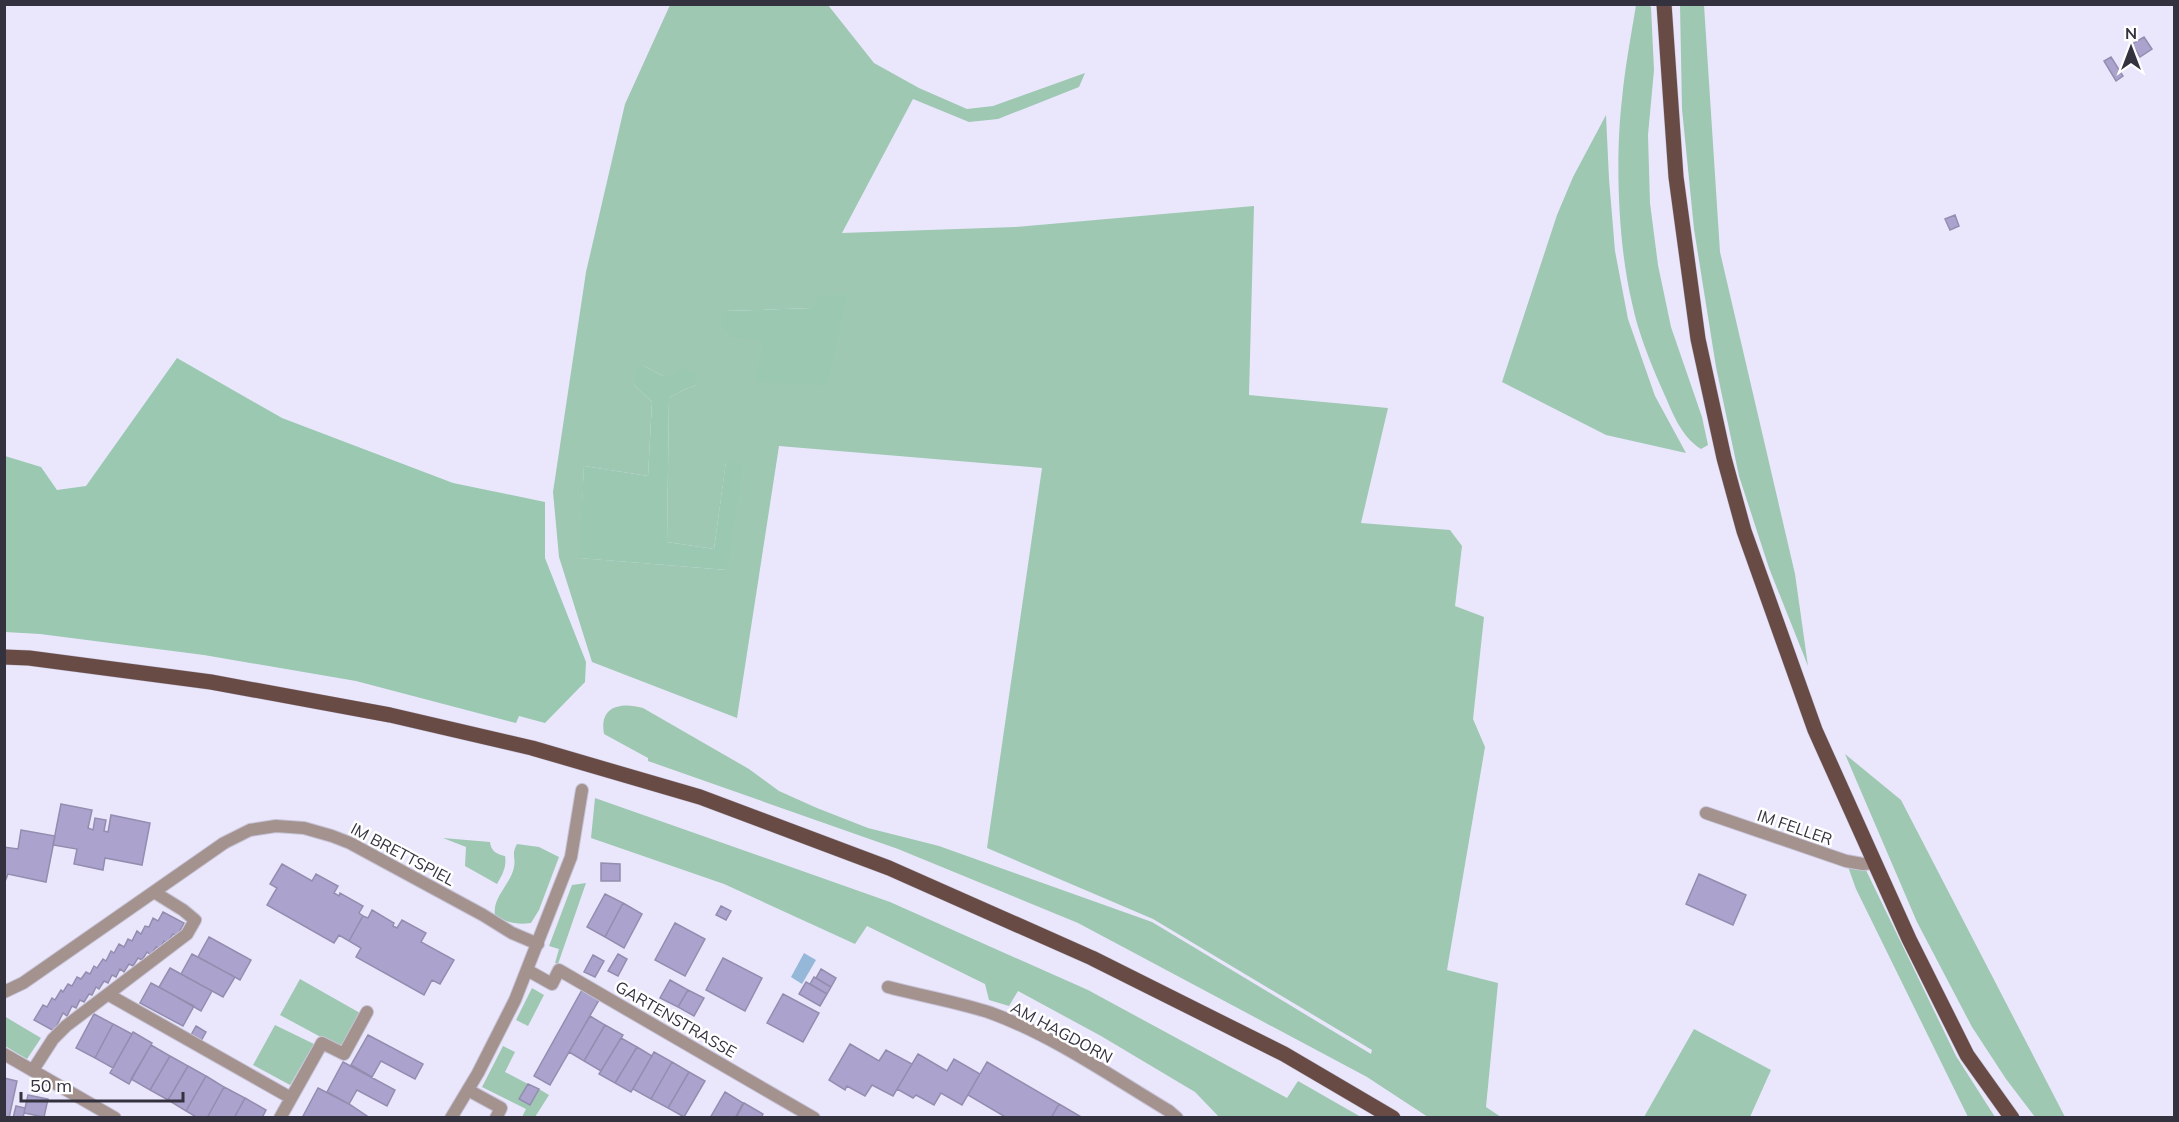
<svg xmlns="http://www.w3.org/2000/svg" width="2179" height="1122" viewBox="0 0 2179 1122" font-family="Mulish,sans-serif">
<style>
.green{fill:#9ec8b2;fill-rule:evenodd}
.forest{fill:#9ac8b0}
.water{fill:#95b7d8}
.building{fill:#aba3cd;stroke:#938daf;stroke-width:1.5}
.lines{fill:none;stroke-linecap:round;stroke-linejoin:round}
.service-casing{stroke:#c6c3d7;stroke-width:14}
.minor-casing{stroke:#c6c3d7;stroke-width:14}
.primary-casing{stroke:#c6c3d7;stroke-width:16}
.service{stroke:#a4928f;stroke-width:12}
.minor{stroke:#a4928f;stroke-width:12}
.primary{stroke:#694b46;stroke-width:15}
.labels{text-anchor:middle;stroke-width:5;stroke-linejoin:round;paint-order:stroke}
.street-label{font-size:16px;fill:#353240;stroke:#fff}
</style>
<rect width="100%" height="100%" fill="#eae7fd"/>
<path class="green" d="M670,5h158l46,58 45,25 48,21 26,-3 92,-33 -6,14 -81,32 -29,3 -56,-23 -71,134 173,-6 239,-21 -5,189 139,13 -27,115 89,7 12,16 -7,60 29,11 -11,102 12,28 -38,223 51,13 -12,124 15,10h-73l-61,-40 -289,-154 -180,-74 -250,-88v-3l-44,-24c-5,-28 17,-32 39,-26l106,61 30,22 38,17 51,20 71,18 213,76 219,132 1,-4 -219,-131 -166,-71 55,-380 -263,-22 -42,272 -145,-56 -33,-105 -6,-65 33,-220 39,-168zM812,308l-49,32 -39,-29zM644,366l19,10h10l24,9 -14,5 -14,8 -2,144 47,7 12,-87 1,108 -147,-12 4,-92 64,10 4,-74 -18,-17z
M1636,5h13l2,2 3,63 -6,65 2,68 8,62 13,62 31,90 6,28 -7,4c-21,-13 -29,-38 -39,-60 -12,-27 -24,-57 -30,-86 -14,-59 -17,-144 -10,-204 3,-32 9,-63 14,-94z
M1680,5h24l16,247 75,322 13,92 -39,-98 -30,-92 -23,-109 -22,-138 -12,-120z
M1606,115l3,64 6,72 13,68 27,77 31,57 -80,-18 -104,-53 55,-167 16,-38z
M1845,754l56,46 164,317h-30l-29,-38 -34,-52 -55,-105z
M595,798l295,104 198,88 199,108 11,-17 63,36h-142l-24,-25 -94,-56 -83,-45 -9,15 -20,-6 -4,-16 -118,-58 -12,18 -131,-60 -133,-46z
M443,838l47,4c1,9 6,12 15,14 2,11 -3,19 -8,28l-32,-18 1,-19z
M517,844l22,3 20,10 -20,53 -8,13c-14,2 -24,0 -36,-8 -3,-18 16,-31 19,-48 2,-10 -3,-12 3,-23z
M1846,861l17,3 93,192 39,61h-27l-112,-228z
M586,883l-28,81 -3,-1 4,-14 -10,-3 23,-61z
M300,979l60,34 -19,35 -61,-33z
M532,988l12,7 -16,31 -12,-6z
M4,1016l37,22 -14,21 -22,-13z
M275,1025l39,19 -24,41 -37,-20z
M1694,1029l77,41 -21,47h-106z
M503,1046l12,6 -10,20 23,12 -8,15 10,6 9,-16 10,6 -14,22h-13l4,-8 -44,-22z"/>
<path class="forest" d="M818,295h29l-20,90 -71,-3 7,-42 -32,-3 -11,-15 4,-11 88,-3z
M177,358l105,60 171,65 92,19v56l41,104 -1,20 -40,41 -26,-7 -3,7 -160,-42 -152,-26 -164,-21 -35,-2v-176l36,11 16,23 29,-4z
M644,366l19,10h10l8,-8 15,5 1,12 -14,5 -14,8 -2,144 47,7 12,-88 17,3 -16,106 -148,-12 5,-92 64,10 4,-74 -18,-17 2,-14z"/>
<path class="water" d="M804,953l12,7 -14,24 -11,-7z"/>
<path class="building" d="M2144,37l8,12 -12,8 -8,-13z
M2111,57l12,19 -7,5 -12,-20z
M1955,215l4,11 -9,4 -5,-11z
M61,804l31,6 -4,18 5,2 2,-12 11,2 -2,11 4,1 3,-17 39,8 -8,42 -37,-7 -2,12 -29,-6 3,-15 -24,-4z
M21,830l34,6 -9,46 -38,-8 -4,10v-37l14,2z
M601,863l19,1v17h-19z
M282,864l30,17 4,-7 22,12 -4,7 5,3 1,-3 23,13 -4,7 4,3 -14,25 -10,-6 -5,8 -67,-38 10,-17 -7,-4z
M1699,874l47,21 -13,30 -47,-21z
M605,894l18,9 -18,34 -18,-10z
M623,903l19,11 -18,34 -19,-11z
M721,906l10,5 -5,9 -10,-5z
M372,910l22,13 -1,3 4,2 5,-8 24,13 -5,9 33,18 -14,24 -8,-4 -8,15 -68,-38 5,-9 -12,-7 14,-25 5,2z
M163,912l21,11 -7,13 -4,-2 -6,9 -3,-2 -4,8 -4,-2 -5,8 -4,-3 -5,8 -4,-2 -5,8 -4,-2 -5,8 -4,-3 -4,8 -4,-2 -4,8 -4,-2 -5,8 -3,-2 -4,8 -3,-1 -5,8 -4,-2 -4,8 -4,-2 -5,10 -4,-3 -9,18 -20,-11 9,-15 4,2 5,-9 3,2 6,-10 2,2 5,-8 4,2 5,-9 4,2 5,-7 4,2 4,-8 3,2 6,-9 3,2 5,-10 3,2 5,-9 5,3 4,-8 4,2 5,-10 4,3 4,-8 4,1 4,-9 5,3z
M675,923l30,16 -20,37 -30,-16z
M209,937l42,23 -11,20 -42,-23z
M192,954l43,23 -12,20 -42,-23z
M618,954l9,5 -9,17 -10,-5z
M593,955l11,6 -9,16 -11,-5z
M723,958l39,20 -17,33 -39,-21z
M170,968l42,23 -11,20 -42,-24z
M821,969l15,9 -5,9 -15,-9z
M814,977l17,10 -4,7 -17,-10z
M670,980l18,10 -10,17 -18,-9z
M806,982l21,12 -7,12 -21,-12z
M151,983l43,23 -11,20 -43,-23z
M582,990l17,10 -49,85 -16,-9z
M688,990l16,8 -10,18 -16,-9z
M783,994l36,19 -16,29 -36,-19z
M94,1014l19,10 -18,34 -19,-10z
M590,1016l15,9 -21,36 -15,-9z
M113,1024l19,10 -19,34 -18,-10z
M605,1025l18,10 -22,36 -17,-10z
M196,1026l10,6 -5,9 -10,-6z
M133,1032l19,11 -23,41 -19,-11z
M368,1035l55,29 -8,15 -34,-18 -9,16 -21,-12z
M621,1038l16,9 -22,36 -16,-9z
M850,1044l29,17 7,-11 26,14 -19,32 -21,-11 -7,11 -18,-10 -2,4 -16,-10z
M151,1045l19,11 -20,34 -19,-11z
M637,1047l15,9 -21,36 -16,-9z
M654,1052l18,10 -21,37 -18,-10z
M918,1054l29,17 7,-12 26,15 -18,31 -21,-12 -7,12 -18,-10 -3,3 -16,-9z
M170,1056l18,10 -20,34 -18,-10z
M343,1062l52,28 -8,16 -30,-16 -8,14 -22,-12z
M672,1062l17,10 -21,36 -17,-9z
M987,1062l72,42 -8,14h-44l-39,-23z
M188,1066l18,10 -20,35 -18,-11z
M689,1072l16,9 -21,36 -16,-9z
M206,1076l18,11 -17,31h-9l-12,-7z
M4,1078l13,3 -8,37 -5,-1z
M528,1084l11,5 -9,16 -11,-6z
M224,1087l21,11 -11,20h-27z
M318,1088l31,16 21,14h-68z
M725,1092l18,11 -8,15h-25z
M28,1095l20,4 -4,18 -20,-4z
M245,1098l21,12 -4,8h-28z
M744,1103l19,11 -2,4h-25z
M1059,1104l24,14h-32z
M16,1106l9,2 -2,10h-10z"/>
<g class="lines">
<g class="service-casing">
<path id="service" d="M468,1090l33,18 -5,10"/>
</g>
<g class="minor-casing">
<path id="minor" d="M1706,813l140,48 17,3 12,-1
M527,970l25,14 7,-14 255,148
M888,987c34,9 70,15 103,26 63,23 121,64 178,98l8,7
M4,992l19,-9 201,-140 26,-13 26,-4 28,2 28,8 18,7 133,72 29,18 26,11
M109,995l182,103
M4,1054l111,64
M33,1070l20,-31 13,-13 121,-92 8,-14 -12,-10 -29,-18
M280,1118l42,-75 22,11 23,-42
M451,1118l27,-45 37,-73 56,-143 11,-67"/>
</g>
<g class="primary-casing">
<path id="primary" d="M1664,4l12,173 22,162 26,119 20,73 71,199 94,209 58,116 45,63
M4,657l25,1 182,24 179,33 142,33 168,49 189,71 203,90 192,96 109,64"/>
</g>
<use href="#service" class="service"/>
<use href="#minor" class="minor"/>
<use href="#primary" class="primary"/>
</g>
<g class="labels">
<g class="street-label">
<text transform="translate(1795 827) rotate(19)" y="6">IM FELLER</text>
<text transform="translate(403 854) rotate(28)" y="6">IM BRETTSPIEL</text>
<text transform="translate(676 1019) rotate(30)" y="6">GARTENSTRASSE</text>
<text transform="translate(1062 1032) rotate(28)" y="6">AM HAGDORN</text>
</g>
</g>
<rect width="2179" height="1122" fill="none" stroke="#353240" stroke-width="12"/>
<g transform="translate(2131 48)" stroke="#ffffff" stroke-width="4.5" paint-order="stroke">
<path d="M0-4.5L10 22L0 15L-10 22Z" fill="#353240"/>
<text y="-9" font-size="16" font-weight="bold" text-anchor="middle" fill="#353240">N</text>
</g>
<path d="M21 1092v9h162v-9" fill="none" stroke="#353240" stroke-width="3"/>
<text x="30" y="1092" font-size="18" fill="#353240" stroke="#ffffff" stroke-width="4.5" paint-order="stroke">50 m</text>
</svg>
